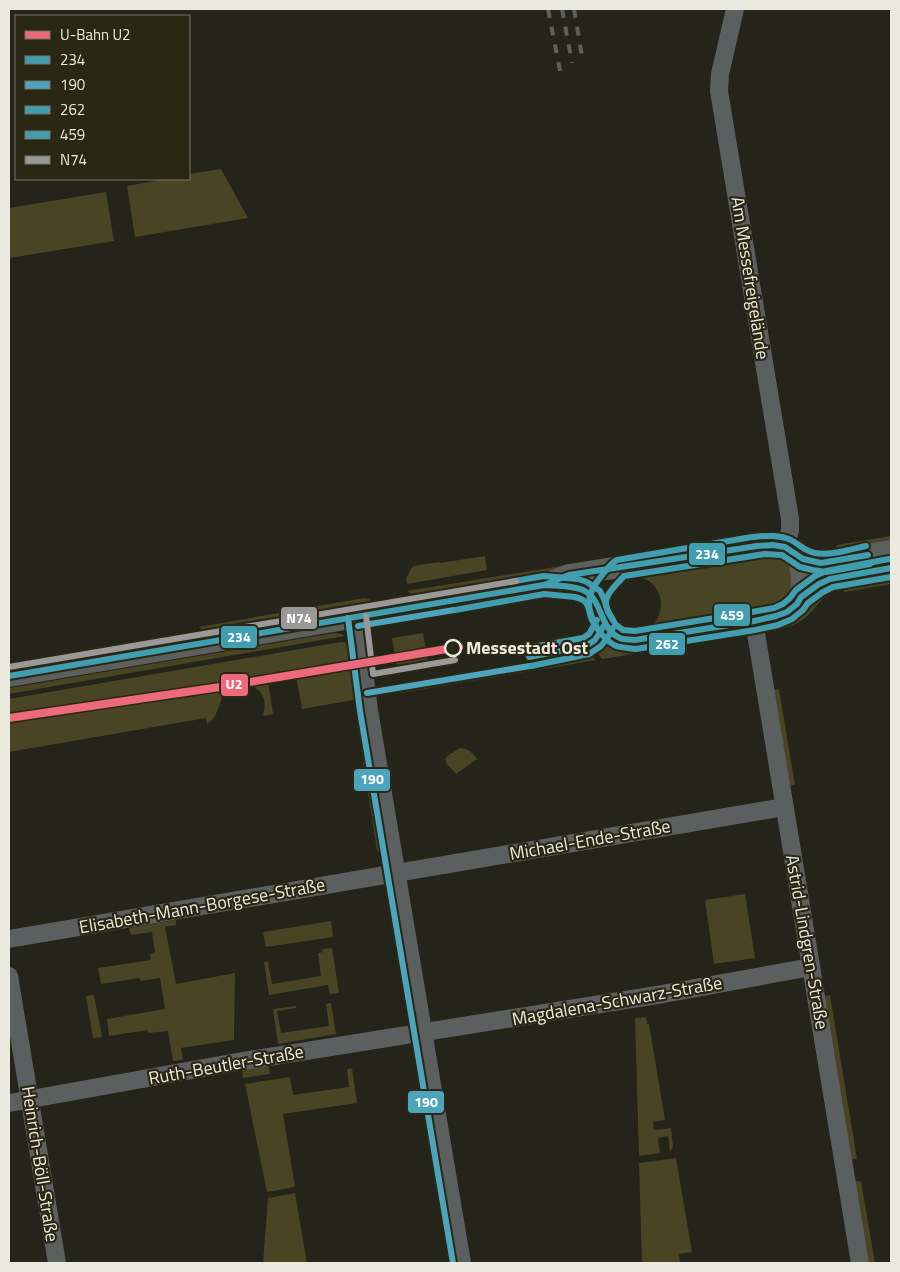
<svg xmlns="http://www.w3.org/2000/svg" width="900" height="1272" viewBox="0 0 900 1272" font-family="'Titillium Web',sans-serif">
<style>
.green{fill:#484424}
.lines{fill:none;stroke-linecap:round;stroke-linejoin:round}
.minor{stroke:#5c5f5f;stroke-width:18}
.major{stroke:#5c605d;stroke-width:22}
.rail{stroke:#5f605c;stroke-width:4;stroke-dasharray:9 9;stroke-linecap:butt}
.bus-1-casing{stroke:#2a2815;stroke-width:10}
.bus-2-casing{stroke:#2a2815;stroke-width:10}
.bus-3-casing{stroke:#2a2815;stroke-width:10}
.bus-4-casing{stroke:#2a2815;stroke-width:10}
.bus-5-casing{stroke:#2a2815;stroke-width:10}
.bus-1{stroke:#409eb0;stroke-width:6}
.bus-2{stroke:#4da4bd;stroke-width:6}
.bus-3{stroke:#409eb0;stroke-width:6}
.bus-4{stroke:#409eb0;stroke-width:6}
.bus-5{stroke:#999;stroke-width:6}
.metro-1-casing{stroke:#2a2815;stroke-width:11}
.metro-1{stroke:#ec6a7c;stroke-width:8}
.stop-dot{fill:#2a2815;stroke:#ebeade;stroke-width:2.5}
.labels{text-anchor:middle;stroke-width:4.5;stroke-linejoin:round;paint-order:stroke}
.street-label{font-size:18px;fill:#ebeade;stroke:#2a2815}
.stop-label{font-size:18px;font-weight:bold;fill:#ebeade;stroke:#2a2815;text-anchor:start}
.line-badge{stroke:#2a2815;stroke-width:2}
.badge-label{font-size:14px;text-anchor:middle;font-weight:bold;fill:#fff}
</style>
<rect width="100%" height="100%" fill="#25241a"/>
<path class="green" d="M221,169l27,49 -113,19 -8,-51 38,-7h24v-5z
M106,192l8,49 -105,17v-50z
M891,536v10l-54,9 -1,-8 1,-2z
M768,554l15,4 9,10 -1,29 -11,9 -138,25c3,-2 8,-4 10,-6 15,-13 10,-39 -7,-46 -4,-2 -8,-2 -12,-3z
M485,556l2,14 -80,14 -1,-6 7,-12 26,-4 1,1z
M605,559v5l-192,31 -6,-4z
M891,575v9l-46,8 -2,-2 -1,-8z
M829,585l1,9c-9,4 -13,12 -20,19 -13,14 -29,16 -47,19z
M364,598l5,1 2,4 -167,28 -5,-4z
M334,633l8,1 3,2 -336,58v-6z
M423,633l5,30 -31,5 -5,-30z
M606,640l51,4 1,6 -56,9 -7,-9z
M341,642l8,1 10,56 -57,10 -6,-33 -28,5 5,33 -10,2c2,-9 3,-16 -2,-23 -4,-5 -11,-9 -17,-9 -29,-2 -19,30 -37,40l-1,-6 -197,34v-53z
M589,654l7,6 -64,11v-6l48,-8z
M524,666l1,6 -124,21 -2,-6z
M779,689l16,96 -5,1 -16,-96z
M460,748c9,0 12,5 17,11l-21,15 -9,-10 -2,-5 2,-3z
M363,762l4,1 15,91 -4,-2 -1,-2z
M745,894l10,64 -41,6 -9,-64z
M176,920v5l-11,2 11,57 59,-11 -1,67 -53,8 2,12 -10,1 -5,-30 -20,2v-3l-39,6 -2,-17 58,-10 -5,-31 -20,3v-3l-39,6 -3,-16 53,-8 -1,-6 5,-2 -3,-20 -21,3 -2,-7z
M331,921l2,16 -67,10 -3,-15z
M332,948l7,45 -9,1 -2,-9 -59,10 -5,-33h4l4,22 49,-8 -3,-23 5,-1 -1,-3z
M94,995l8,42 -9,1 -7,-42z
M830,995l27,164 -9,1 2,-12 -24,-146 -5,-5z
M331,1003l5,31 -58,10 -5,-35 23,-3v2l-19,3 4,22 48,-7 -3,-22z
M646,1017l1,7h2l16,96 -12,2 1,8 17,-2 2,19 -3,5 -2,-16 -10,2 2,15 -21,3 -4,-138z
M268,1060l2,14 -27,4 -2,-14z
M352,1068l5,35 -74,11 12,73 -28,5 -22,-108 45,-7 3,18 56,-8 -2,-18z
M676,1158l16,94 -13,2 1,9h-38l-3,-100z
M861,1181l14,82h-6l-11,-66 -6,-15z
M295,1193l12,70h-44l5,-65z"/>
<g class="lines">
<path class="minor" d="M735,9l-15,65 -1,17 71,428v12l-6,16
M357,617l12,93 93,553
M754,621l106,642
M9,939l775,-132
M9,976l48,287
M9,1103l228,-41 420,-67 154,-28"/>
<path class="major" d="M799,558l18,5h7l67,-12
M801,597l18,-13 11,-5 61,-11
M9,676l535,-91 25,-10 184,-29 16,-1 15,2 7,4 8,7 3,17 -1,22 -4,7 -10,8 -11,4 -14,4 -127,20c-4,-1 -11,-1 -15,-2 -23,-10 -16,-38 -37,-48 -9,-4 -28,-4 -39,-5"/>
<path class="rail" d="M548,9l13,67
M562,9l10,54
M574,9l9,53"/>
<g class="bus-1-casing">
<path id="bus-1" d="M544,585l25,-10 188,-29 16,-1 12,2 18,12 18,4 47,-8
M529,657l57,-11 9,-6 10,-16
M9,676l535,-91c12,1 27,0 39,5 20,9 16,39 37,48 4,2 10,1 15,2l119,-19 22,-5 11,-4 10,-8 4,-7 18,-13 11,-5 61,-11"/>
</g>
<g class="bus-2-casing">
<path id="bus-2" d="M348,618l12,93 93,552
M358,626l96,-16
M367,693l163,-27"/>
</g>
<g class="bus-3-casing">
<path id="bus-3" d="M455,610l89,-16 31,3c16,4 12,11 17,23 5,10 14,21 24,26 6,2 14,2 20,3l119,-19 23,-5 14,-6 11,-9 5,-7 15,-11 10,-5 58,-10
M613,620c-3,-5 -7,-11 -7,-16 -1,-10 12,-21 18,-28l141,-22 17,1 18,12 13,3 13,2 44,-8
M531,666l58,-12 12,-8 7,-9 5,-9"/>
</g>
<g class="bus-4-casing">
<path id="bus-4" d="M515,581l29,-5 34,3 9,3 13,9 4,8 4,13 8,13 7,5 12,1 117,-19 22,-4 9,-4 7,-6 6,-8 19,-14 11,-5 63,-12
M597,628c-12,-22 -11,-34 6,-54 4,-5 8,-11 14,-14l135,-23c12,-1 27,-3 39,3 9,5 14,11 24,13 15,3 37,-4 51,-7
M527,648l56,-10 6,-4 8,-14"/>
</g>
<g class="bus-5-casing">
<path id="bus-5" d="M366,616l7,58 82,-14
M9,667l507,-86"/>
</g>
<use href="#bus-1" class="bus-1"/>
<use href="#bus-2" class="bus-2"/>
<use href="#bus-3" class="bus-3"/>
<use href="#bus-4" class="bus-4"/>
<use href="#bus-5" class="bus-5"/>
<g class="metro-1-casing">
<path id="metro-1" d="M9,718l211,-31 239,-40"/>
</g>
<use href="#metro-1" class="metro-1"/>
</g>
<circle class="stop-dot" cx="453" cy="648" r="8"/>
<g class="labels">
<g class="street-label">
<text transform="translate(750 278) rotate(81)" y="6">Am Messefreigelände</text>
<text transform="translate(590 840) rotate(-10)" y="6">Michael-Ende-Straße</text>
<text transform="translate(202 906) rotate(-10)" y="6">Elisabeth-Mann-Borgese-Straße</text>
<text transform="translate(807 942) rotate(80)" y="6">Astrid-Lindgren-Straße</text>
<text transform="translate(617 1001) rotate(-10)" y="6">Magdalena-Schwarz-Straße</text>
<text transform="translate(226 1065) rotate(-10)" y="6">Ruth-Beutler-Straße</text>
<text transform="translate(40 1164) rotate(81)" y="6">Heinrich-Böll-Straße</text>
</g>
<g class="stop-label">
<text x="466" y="654">Messestadt Ost</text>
</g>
</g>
<g class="line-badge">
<rect x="688" y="542" width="38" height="24" rx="5" fill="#409eb0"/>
<rect x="713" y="603" width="38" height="24" rx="5" fill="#409eb0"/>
<rect x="280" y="606" width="38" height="24" rx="5" fill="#999"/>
<rect x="220" y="625" width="38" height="24" rx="5" fill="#409eb0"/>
<rect x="648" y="632" width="38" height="24" rx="5" fill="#409eb0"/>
<rect x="220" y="673" width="29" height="24" rx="5" fill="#ec6a7c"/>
<rect x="353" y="768" width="38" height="24" rx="5" fill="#4da4bd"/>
<rect x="407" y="1090" width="38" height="24" rx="5" fill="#4da4bd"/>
</g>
<g class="badge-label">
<text x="707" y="559">234</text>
<text x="732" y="620">459</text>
<text x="299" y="623">N74</text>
<text x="239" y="642">234</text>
<text x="667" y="649">262</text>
<text x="234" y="689">U2</text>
<text x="372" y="784">190</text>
<text x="426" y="1107">190</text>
</g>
<rect width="900" height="1272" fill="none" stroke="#ebeade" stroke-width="20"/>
<rect x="15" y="15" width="175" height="165" fill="#2a2815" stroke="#777665"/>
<rect x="25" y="31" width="25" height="8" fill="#ec6a7c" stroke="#777665"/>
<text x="60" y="40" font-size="15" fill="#ebeade">U-Bahn U2</text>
<rect x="25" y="56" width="25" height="8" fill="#409eb0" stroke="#777665"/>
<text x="60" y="65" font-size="15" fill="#ebeade">234</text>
<rect x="25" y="81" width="25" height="8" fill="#4da4bd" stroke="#777665"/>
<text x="60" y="90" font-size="15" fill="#ebeade">190</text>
<rect x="25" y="106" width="25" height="8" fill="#409eb0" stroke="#777665"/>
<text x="60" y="115" font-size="15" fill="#ebeade">262</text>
<rect x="25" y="131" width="25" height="8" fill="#409eb0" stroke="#777665"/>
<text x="60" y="140" font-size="15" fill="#ebeade">459</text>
<rect x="25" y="156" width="25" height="8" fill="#999999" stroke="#777665"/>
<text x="60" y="165" font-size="15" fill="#ebeade">N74</text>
</svg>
